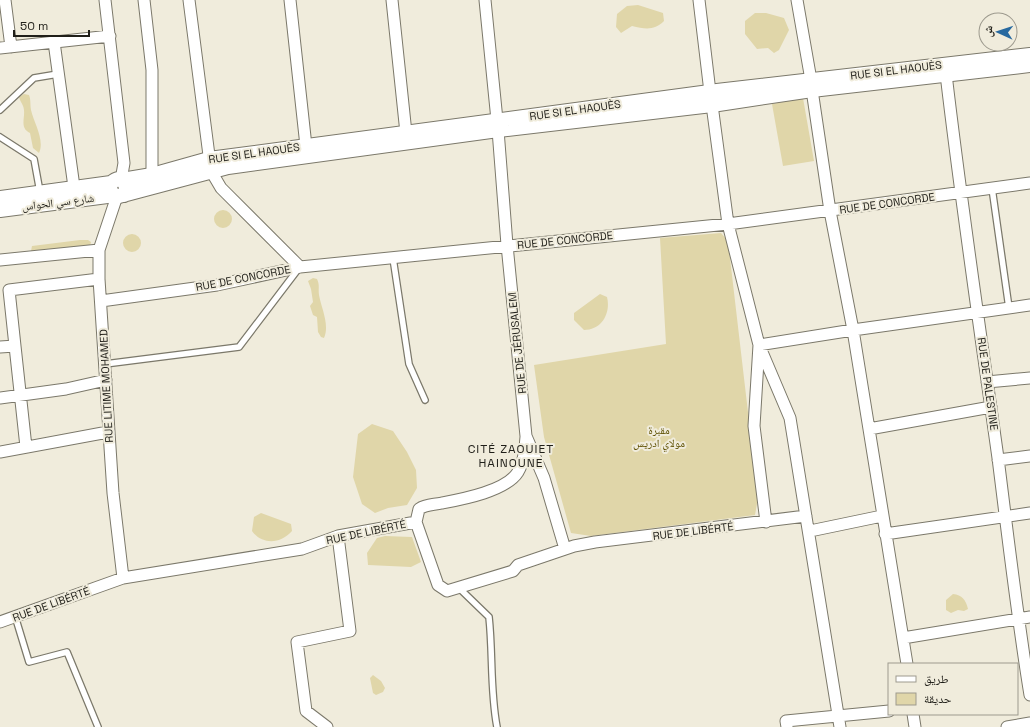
<svg xmlns="http://www.w3.org/2000/svg" width="1030" height="727" viewBox="0 0 1030 727" font-family="'Space Grotesk','Noto Naskh Arabic',sans-serif">
<style>
.green{fill:#e0d6a9}
.lines{fill:none;stroke-linecap:round;stroke-linejoin:round}
.service-casing{stroke:#7b786a;stroke-width:8}
.minor-casing{stroke:#7b786a;stroke-width:13}
.tertiary-casing{stroke:#7b786a;stroke-width:16}
.service{stroke:#fff;stroke-width:5.5}
.minor{stroke:#fff;stroke-width:11}
.tertiary{stroke:#fff;stroke-width:14}
.labels{text-anchor:middle;stroke-width:4;stroke-linejoin:round;paint-order:stroke}
.street-label{font-size:11px;fill:#201f19;stroke:#f0ecdc}
.park-label{font-size:11px;fill:#5d4f01;stroke:#f0ecdc}
.neighbourhood-label{font-size:12px;letter-spacing:1px;fill:#201f19;stroke:#f0ecdc}
</style>
<rect width="100%" height="100%" fill="#f0ecdc"/>
<path class="green" d="M638,5l25,8 1,8c-10,10 -19,8 -32,5l-11,7 -5,-6 1,-13 10,-8z
M755,13h11l18,5 5,12 -10,20 -5,3 -6,-5 -11,1 -12,-15v-13z
M24,94l5,1c2,5 1,9 2,15 3,13 14,30 8,43l-6,-5 -3,-15c-12,-6 -3,-17 -7,-27 -1,-3 -3,-5 -4,-9z
M803,98l11,63 -31,5 -11,-62z
M214 219a9 9 0 1 1 18 0a9 9 0 1 1-18 0Z
M721,233l7,8 30,257 -3,17 -164,21 -20,-3 -27,-96 -10,-72 132,-21 -6,-106z
M123 243a9 9 0 1 1 18 0a9 9 0 1 1-18 0Z
M80,240h8l3,2 -1,4 -56,10 -3,-5 1,-5z
M313,278l4,1c3,6 1,10 2,16 2,12 11,30 5,43l-3,-1 -3,-5 -1,-15 -4,-2 -3,-9 3,-4 -2,-13 -3,-8z
M600,294l7,3c4,16 -5,33 -23,33l-10,-10v-7z
M372,424l21,7 14,21 9,18 1,18 -10,17 -19,3 -13,5 -13,-9 -9,-27 5,-43z
M261,513l30,11 1,7c-11,13 -30,14 -40,0l2,-14z
M385,536l27,1 9,25 -10,5 -43,-2 -1,-12 10,-15z
M953,594c9,1 13,6 15,15l-4,2 -6,-1 -7,3 -5,-3v-10z
M373,675l8,6 4,7 -2,4 -7,3 -3,-2 -3,-15z"/>
<g class="lines">
<g class="service-casing">
<path id="service" d="M0,110l34,-32 24,-4
M0,137l34,22 6,33
M992,188l17,120
M393,258l16,106 16,36
M105,364l134,-17 60,-79
M459,588l30,29c4,37 1,73 8,110
M15,616l14,46 38,-10 31,75"/>
</g>
<g class="minor-casing">
<path id="minor" d="M5,0l6,47
M105,0l19,163 -3,17
M144,0l8,70v105l1,8
M189,0l22,171 10,17 79,79
M290,0l16,146
M392,0l14,133
M485,0l12,120
M699,0l11,92
M797,0l14,80
M54,42l20,145
M0,48l110,-12
M946,74c15,128 34,256 52,384 10,79 19,158 32,237
M812,90l18,121 23,119 54,334
M712,105l16,119 31,121 31,73 50,309
M498,130l9,115 19,191 18,42 21,71
M117,196l-18,54v29l14,214 10,85
M0,260l99,-10
M101,301l116,-16 83,-18 428,-43 302,-41
M15,346l-6,-56 90,-11
M0,347l15,-1 11,101
M987,382l43,-4
M0,398l66,-9 40,-9
M869,429l122,-22
M0,452l108,-20
M998,460l32,-4
M416,522l3,-13c7,-5 14,-4 23,-6 21,-4 64,-12 76,-31 6,-10 7,-23 8,-35
M766,522l-12,-96 5,-81 94,-15 177,-25
M810,531l72,-15
M885,534l145,-21
M0,622l123,-44 179,-29 36,-13 78,-14 22,63 9,6 66,-20 5,-6 56,-19 21,-4 211,-26
M903,638l127,-21
M913,714l2,13
M327,727l-21,-16 -9,-69 53,-11 -12,-95
M787,727l-1,-6 103,-10
M1007,727l23,-4"/>
</g>
<g class="tertiary-casing">
<path id="tertiary" d="M122,180l30,-5 57,-16 508,-68 313,-36
M124,195l2,-6 -1,-6 -6,-4c-12,2 -12,16 0,17l109,-29 270,-37 214,-25 100,-15 218,-25
M0,198l111,-15
M0,210l115,-15"/>
</g>
<use href="#service" class="service"/>
<use href="#minor" class="minor"/>
<use href="#tertiary" class="tertiary"/>
</g>
<g class="labels">
<g class="street-label">
<text transform="translate(896 70) rotate(-7)" y="4">RUE SI EL HAOUÈS</text>
<text transform="translate(575 110) rotate(-8)" y="4">RUE SI EL HAOUÈS</text>
<text transform="translate(254 153) rotate(-8)" y="4">RUE SI EL HAOUÈS</text>
<text transform="translate(58 202) rotate(-7)" y="4">شارع سي الحواس</text>
<text transform="translate(887 203) rotate(-8)" y="4">RUE DE CONCORDE</text>
<text transform="translate(565 240) rotate(-6)" y="4">RUE DE CONCORDE</text>
<text transform="translate(243 278) rotate(-11)" y="4">RUE DE CONCORDE</text>
<text transform="translate(517 343) rotate(-96)" y="4">RUE DE JÉRUSALEM</text>
<text transform="translate(988 384) rotate(82)" y="4">RUE DE PALESTINE</text>
<text transform="translate(106 386) rotate(-93)" y="4">RUE LITIME MOHAMED</text>
<text transform="translate(693 531) rotate(-7)" y="4">RUE DE LIBÉRTÉ</text>
<text transform="translate(366 532) rotate(-12)" y="4">RUE DE LIBÉRTÉ</text>
<text transform="translate(51 604) rotate(-20)" y="4">RUE DE LIBÉRTÉ</text>
</g>
<g class="park-label">
<text x="659" y="434">مقبرة<tspan x="659" dy="13">مولاي ادريس</tspan></text>
</g>
<g class="neighbourhood-label">
<text x="511" y="453">CITÉ ZAOUIET<tspan x="511" dy="14">HAINOUNE</tspan></text>
</g>
</g>
<rect x="888" y="663" width="130" height="52" fill="#f0ecdc" stroke="#9d9a8e"/>
<rect x="896" y="676" width="20" height="6" fill="#ffffff" stroke="#9d9a8e"/>
<text x="924" y="683" font-size="12" fill="#201f19">طريق</text>
<rect x="896" y="693" width="20" height="12" fill="#e0d6a9" stroke="#9d9a8e"/>
<text x="924" y="703" font-size="12" fill="#201f19">حديقة</text>
<g transform="translate(998 32) rotate(273)"><circle r="19" fill="#f0ecdc" stroke="#9d9a8e"/>
<path d="M0-3L7 15L0 10L-7 15Z" fill="#27699f"/>
<text y="-6" font-size="11" font-weight="bold" text-anchor="middle" fill="#201f19">ش</text>
</g>
<path d="M14 30v6h75v-6" fill="none" stroke="#201f19" stroke-width="2"/>
<text x="20" y="30" font-size="12" fill="#201f19" stroke="#f0ecdc" stroke-width="3" paint-order="stroke">50 m</text>
</svg>
